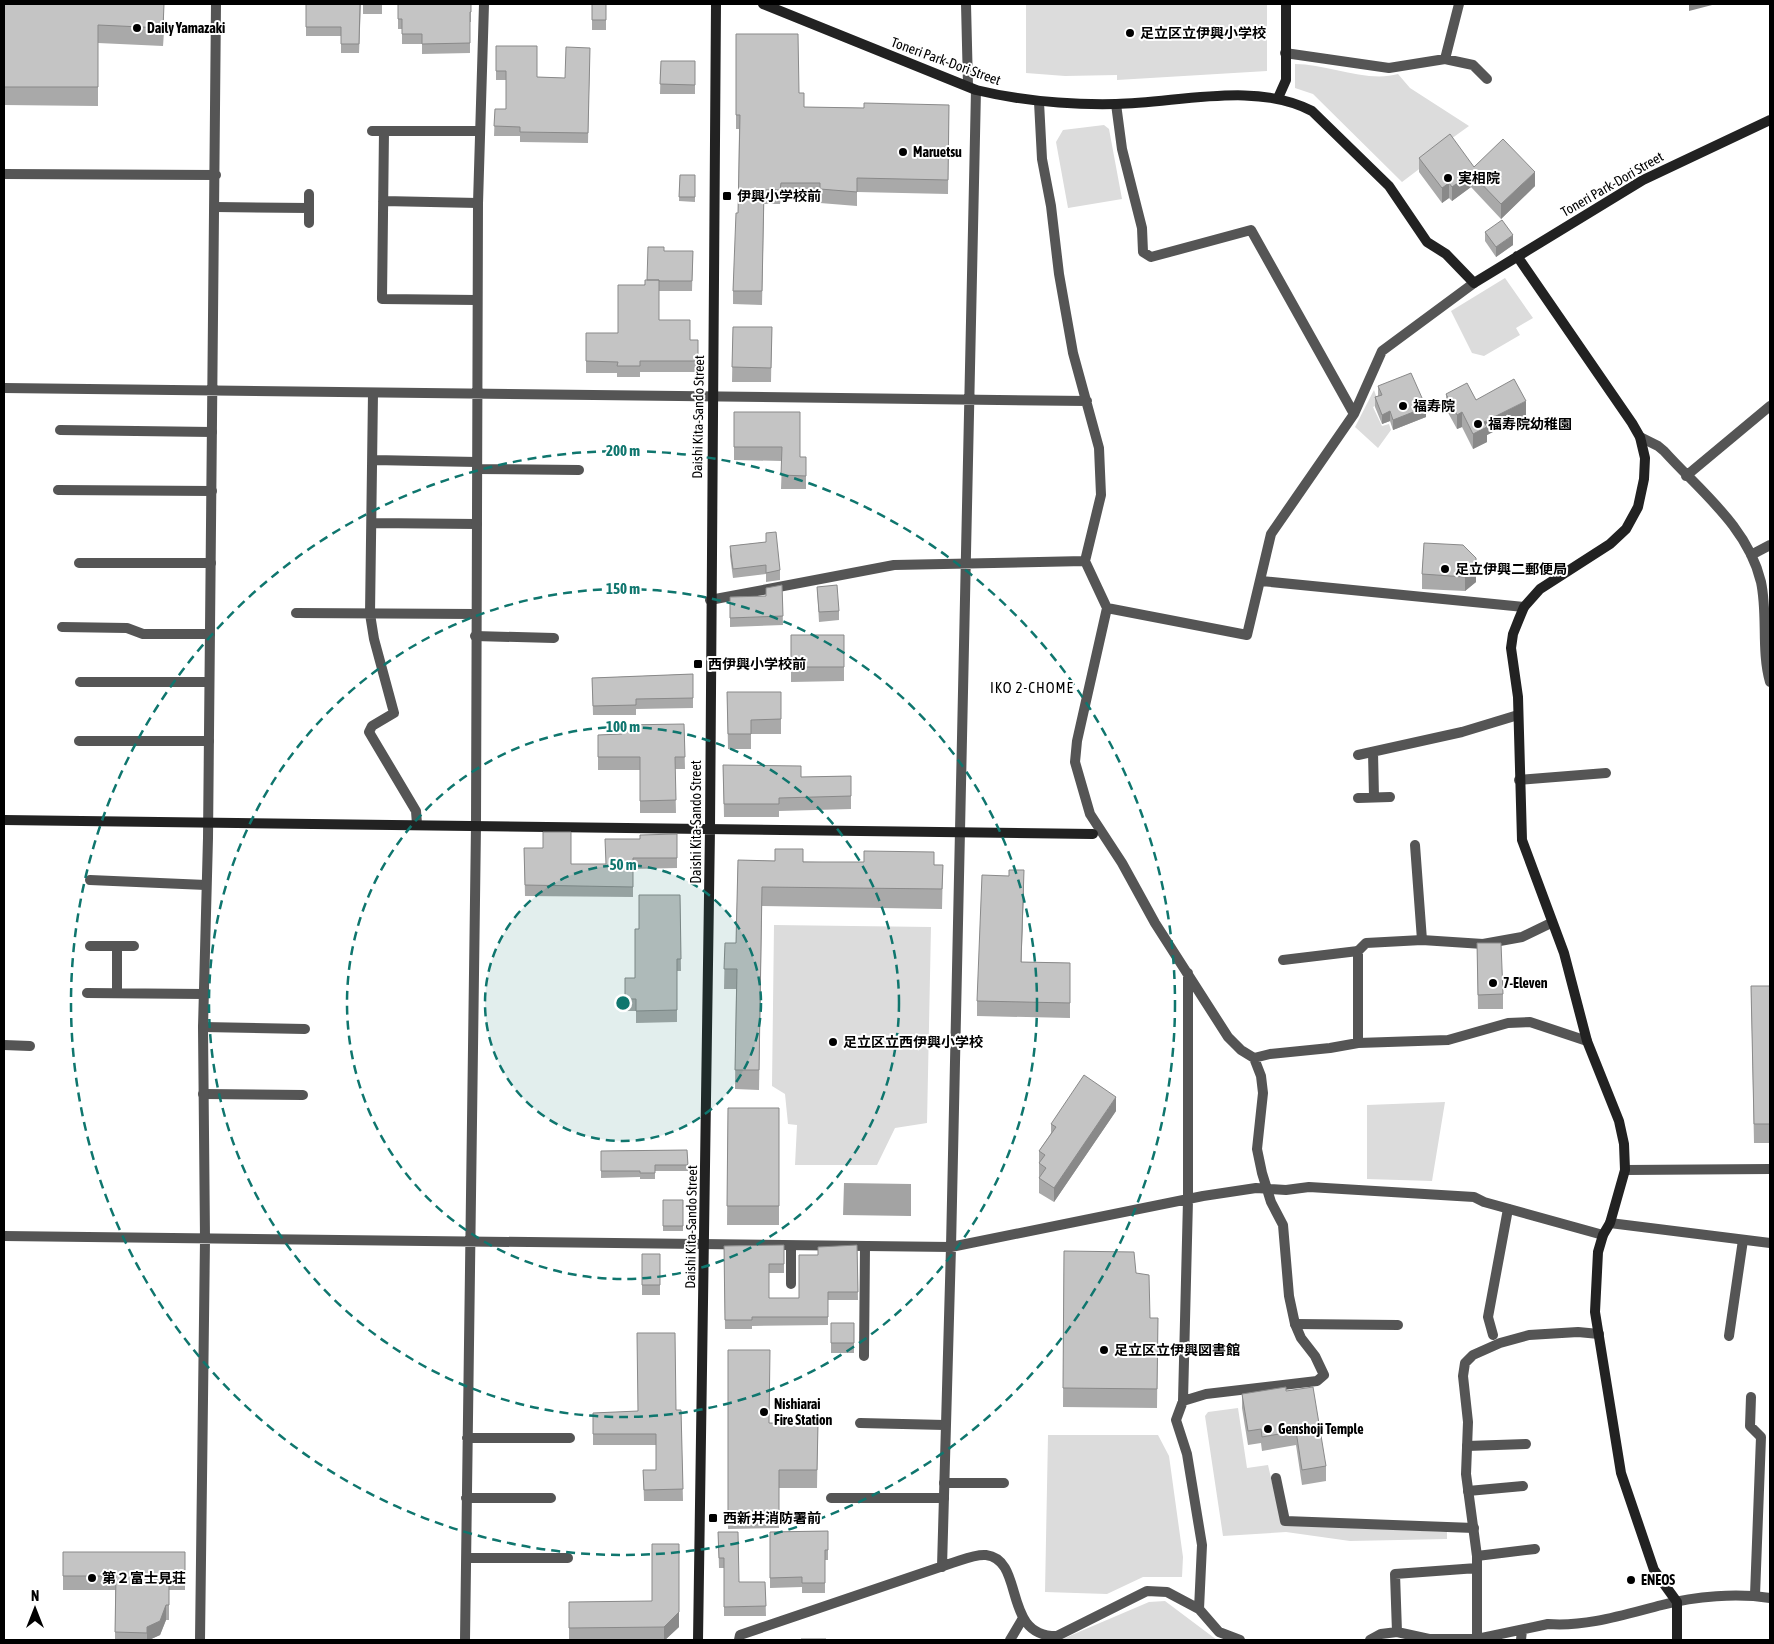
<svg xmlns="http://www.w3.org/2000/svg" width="1774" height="1644" viewBox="0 0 1774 1644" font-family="'Asap Condensed','Noto Sans JP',sans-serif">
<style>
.green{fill:#dcdcdc}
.water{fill:#a3a3a3}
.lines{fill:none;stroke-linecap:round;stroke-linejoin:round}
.lane{stroke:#555;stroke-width:10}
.street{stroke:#555;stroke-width:10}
.secondary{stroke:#222;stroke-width:10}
.wall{fill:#a9a9a9}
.shaded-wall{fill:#898989}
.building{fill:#c4c4c4;stroke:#898989}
.ring{fill:none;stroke:#0f766e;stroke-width:2.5;stroke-dasharray:9 6}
.poi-dot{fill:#000;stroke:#fff;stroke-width:2}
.labels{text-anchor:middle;stroke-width:4;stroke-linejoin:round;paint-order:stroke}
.poi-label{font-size:14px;font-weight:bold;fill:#000;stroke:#fff;text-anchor:start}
.street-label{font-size:14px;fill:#000;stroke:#fff}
.neighbourhood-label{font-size:15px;letter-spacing:1px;fill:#000;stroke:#fff}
.centre{fill:#0f766e;stroke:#fff;stroke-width:2.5}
.ring-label{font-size:15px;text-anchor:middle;font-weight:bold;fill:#0f766e;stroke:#fff;stroke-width:4;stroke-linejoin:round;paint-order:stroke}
</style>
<rect width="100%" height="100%" fill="#fff"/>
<path class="green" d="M1026,4h241v67l-150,9v-5l-52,1 -39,-3z
M1295,64c33,0 72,19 103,10l12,14 59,38 -25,18 3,4 -45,34 -89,-88 -18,-6z
M1104,125l5,4 13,70 -54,9 -12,-66 7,-12z
M1505,278l28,40 -17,10 4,7 -36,21 -12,-3 -21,-42z
M1374,390l5,14 -6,3 9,19 7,-2 2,6 -13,18 -23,-21z
M774,925l157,2 -4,196 -32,5 -18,37h-82l2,-40 -9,-1 -3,-30 -13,-8z
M1445,1102l-13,79 -65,-2v-74z
M1238,1408l9,60 21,-3 14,60 165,7v7l-97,2 -64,-9 -63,4 -18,-120 3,-4z
M1048,1435h110l11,21 14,101 -1,20h-39l-36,17 -62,-2z
M1165,1601l52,39h-157l89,-38z"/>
<path class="water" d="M844,1183l67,1v32l-68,-1z"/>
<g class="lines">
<path class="lane" d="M1285,53l104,15 56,-9 28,6 14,14
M1445,59l14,-55
M372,131h12
M309,194v29
M383,201l95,2
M215,207l94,1
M477,300l-95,-1 2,-168h95
M373,393l-3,221 4,25 20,74 -22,13 -3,6 47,79 1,13
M60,430l152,2
M373,460l104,2
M477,469l102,1
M58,490l154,1
M372,523l105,1
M79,563h132
M296,613l179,1
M62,627l65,1 16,6h67
M475,636l79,2
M80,682h129
M79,741h130
M1415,845l7,95
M90,880l116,5
M90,946h44
M1283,960l75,-9
M87,993l117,1
M117,993v-47
M203,1027l102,2
M4,1045l26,1
M203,1094l100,1
M791,1284v-38
M1295,1324l103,1
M1493,1335l-5,-18 20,-108
M1729,1336l14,-96
M864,1356l1,-110
M1751,1397l-1,29 11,11 -6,158
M860,1423l85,2
M1467,1446l59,-2
M1276,1478l9,43 189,7
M944,1483h60
M1468,1491l55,-5
M831,1498h113
M1477,1556l58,-7"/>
<path class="street" d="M966,4l2,82
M1039,102l3,57 9,47 8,68 14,79 26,95 2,47 -16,66
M4,174l212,1
M4,388l1083,13
M1354,414l28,-63 92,-68
M1640,437l18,9 6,5c36,40 84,76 97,131 7,33 0,68 9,100
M1686,476l84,-70
M1751,555l19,-10
M1261,581l263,26
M710,600l184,-35 191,-4 22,47 140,27 24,-101 83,-120 -103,-184 -100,27 -8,-5 -1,-24 -20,-79 -6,-45
M1107,608l-30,133 -2,21 15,52 32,49 33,60 73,114 13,13 13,8 16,-4 60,-6 28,-5 90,-3 60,-17 22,-1 57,19
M1373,752l1,45
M1358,755l104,-23 56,-17
M1519,780l87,-7
M1358,798l32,-1
M1188,973v227l-5,201 -7,19 11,34 15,91 -3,64 20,23 21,8
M1358,1043v-92l8,-8 56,-3 61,4 39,-7 29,-14
M1625,1170l145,-1
M1610,1223l160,20
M4,1236l947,11 252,-51 53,-8 30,2 23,-3 165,10 10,5 119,33
M1183,1401l23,-7 111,-13 7,-6 -9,-19 -14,-18 -6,-14 -6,-28 -6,-71 -12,-23 -9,-29 -5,-24 6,-56 -2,-17 -7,-18
M467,1438h103
M466,1498h85
M466,1558h102
M942,1567l9,-320 25,-1157
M1397,1632l-2,-58 82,-6
M1477,1639v-83l-11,-82 2,-52 -5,-46 2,-13 8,-8 27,-12 29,-8 49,-3 21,2
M200,1640l5,-401 -2,-212 5,-189 8,-834
M465,1640l11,-814 2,-623 6,-199
M739,1640l1,-5 212,-72c10,-3 23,-9 34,-8 40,5 15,82 71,81l90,-45 20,1 32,17
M1010,1640l13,-22
M1370,1640l11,-6 16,-2 32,7h48l71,-15c39,3 78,-10 114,-19 34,-9 75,-12 108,-7
M1521,1640l1,-10"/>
<path class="secondary" d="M763,4l213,86c46,11 92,15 140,14 62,-1 139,-23 196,7l77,75 38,56 19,12 28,29 169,-103 127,-60
M1278,98l8,-18v-76
M1517,256l115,167 8,14 5,21 -1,21 -6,28 -12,22 -16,15 -70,45 -16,18 -5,12 -6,15 -2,14 7,49 4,143 42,113 23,88 32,80 5,23 1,26 -15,53 -7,12 -5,17 -3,60 26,161 33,97 23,32v38
M4,820l1089,14
M698,1640l12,-811 6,-825"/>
</g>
<path class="wall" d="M4,4l160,13 -1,29 -65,-3v63l-94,-1z
M306,4h55l-2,49h-18v-17h-35z
M363,4h19v10h-19z
M398,4h73v18h-1v31l-48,1v-10h-20v-15h-4z
M592,4h14v26h-14z
M736,34l63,59 5,14 60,1 85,-3 -1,89 -91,-2v14l-37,-3v-6h-39l-1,7h-16l-2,101 -29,-1v-13l5,-78 1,-84h-3z
M496,46l41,31 28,1 25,-30 -2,95 -68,-1v-6h-26l1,-27h11v-29h-10z
M661,61h34v33h-35z
M1419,158l55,9 61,19 -34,33 -30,-32 -19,14 -3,-3 -7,5 -23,-31z
M680,175h15v27l-16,-1z
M1485,232l28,13 -17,12 -11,-16z
M664,251h29l-1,40h-33v29l31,20h8v32h-58v5h-23v-4h-31v-40h32l29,-53z
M733,327h39l-1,55h-39z
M1378,386l48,31 -33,13 -3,-9 -8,3 -7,-17v-10l3,-1z
M1446,394l30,6 50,15 -39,20v7l-14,7 -11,-22 -5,2 -11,-20z
M734,412l66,45h6v32h-25l1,-28 -48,-1z
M766,542l14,28v10l-14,2v-8l-33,4 -3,-22v-10z
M1424,543l52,39 -11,9 -43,-2v-15z
M782,585l1,40 -53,2v-30l36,-1z
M817,587l22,24v9l-20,2z
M791,635h53v46l-53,1z
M693,674v34l-57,1v6h-43l-1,-37z
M727,692h54v42h-30v15h-23z
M684,724l1,45h-10l1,44h-36v-43h-42v-35l24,-1z
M723,765l78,12 50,-1v33l-72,2v6h-55z
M677,834v34l-44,1v28l-108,-1 -1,-48 47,16h35l34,-25z
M738,860l205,5 -1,44 -180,-3 -3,184 -24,-1 1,-100h-12l1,-46h11z
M1024,885l-3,77 49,1v55l-93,-2v-15z
M680,895l1,76h-4v51l-41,1v-12h-11v-33h10l4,-49z
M1477,943l26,51v15h-25z
M1751,986h19v157h-16z
M728,1108h51v117h-52z
M1116,1111l-62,91 -15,-9v-42l12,-18v-9z
M687,1150l1,21h-33v8h-15v-2l-39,1v-27z
M663,1200h20v31h-20z
M784,1245v28h-15v25h30l19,-43 39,-10 1,55h-30v25l-76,1v3h-27l-1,-83z
M1064,1251l72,22 14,45h8l-1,90 -94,-1z
M642,1254h18v41h-18z
M831,1323h23v30h-23z
M728,1350l41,73 49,1 -1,64h-38v40l-51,1z
M1286,1391l40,75v15l-24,4 -6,-40 -34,6 -1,-8 -13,2 -6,-37v-14z
M681,1410l2,91h-39l-1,-31h13v-25h-63v-32z
M828,1531v29h-3v33h-23v-6l-32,1v-56z
M718,1532l21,50h26l1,34h-42v-48h-5z
M63,1552h122v38h-16v30h-3l-6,15 -11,5h-34v-50h-52z
M569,1602l110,25 -14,13h-96z"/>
<path class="shaded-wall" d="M164,4v13l-1,29v-18z
M1689,4h27l-27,7z
M1535,172v14l-34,33v-15z
M1471,173v14l-19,14v-14z
M1449,183v15l-7,5v-15z
M1513,235v10l-17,12v-10z
M1526,401v14l-39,20v7l-14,7v-15l11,-12z
M1426,407v10l-33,13v-10z
M1390,411v10l-8,3v-9z
M1462,412v15l-5,2v-14z
M1476,558v24l-11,9v-14z
M1024,870v15l-3,92v-15z
M1116,1097v14l-62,91v-14z
M166,1605v15l-6,15 -11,5h-2v-13z
M679,1612v15l-14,13h-1v-13z"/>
<path class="building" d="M4,4h160l-1,24 -65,-3v62h-94z
M306,4h54l-1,40h-18v-17h-35z
M398,4h73v8h-1v31l-48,1v-10h-20v-15h-4z
M592,4h14v16h-14z
M736,34h62l1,59h5v14l60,1v-5l85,2 -1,75 -91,-2v14l-37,-3v-6h-39l-1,7h-16l-2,101h-29l3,-78h2l2,-98h-4z
M496,46h41v31l28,1 1,-31 24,1 -2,85 -68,-1v-5l-26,-1 1,-17h11v-38h-10z
M661,61h34v24l-35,-1z
M1450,134l24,33 29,-28 32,33 -34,32 -30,-31 -19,14 -3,-4 -7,5 -23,-30z
M680,175h15v22h-16z
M1502,220l11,15 -17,12 -11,-15z
M648,247h16v4h29l-1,30h-33v-1h-12z
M645,280h14v40h31v20h8v21h-58v5h-23l1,-4 -32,-1v-28h32v-48h27z
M733,327h39l-1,41 -39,-1z
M1411,373l15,34 -33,13 -3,-9 -8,4 -7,-18 7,-2 -4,-9z
M1514,379l12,22 -42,21 3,5 -14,7 -11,-22 -5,3 -11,-21 21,-11 9,17z
M734,412h66v45h6v19l-25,-1 1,-28h-48z
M776,532l4,38 -14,3v-8l-33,4 -3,-23 36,-4v-9z
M1424,543l39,2 13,13v10l-11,9 -43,-3z
M782,585l1,31 -53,2v-21l36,-1v-8z
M837,585l2,26 -20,1 -2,-25z
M791,635h53v32h-53z
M693,674v24l-57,1v6l-43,1 -1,-28z
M727,692h54v27l-30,1v14h-23z
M684,724l1,33h-10l1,43 -36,1v-44h-42v-22l24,-1v-9z
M723,765l78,1v11l50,-1v20l-72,2v6h-55z
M543,832h28v32h35l-1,-25h35v-4l37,-1v24h-44v29l-108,-2 -1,-37h19z
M775,849h28v13h61v-11l70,1v13h9l-1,24 -180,-2 -3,183h-24l2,-101h-13l1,-26h11l2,-83 37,1z
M1009,870h15l-3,92 49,1v40l-93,-2 5,-126 27,1z
M639,895h41l1,64h-4v51l-41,1v-12h-11v-21h10v-49h4z
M1477,943h24l2,51 -25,1z
M1751,986h19v138h-16z
M1084,1075l32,22 -62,91 -15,-10 7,-10 -7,-5 6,-8 -6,-4 17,-24 -5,-3z
M728,1108h51v98h-52z
M687,1150l1,15h-33v8h-15v-2h-39v-20z
M663,1200h20v26h-20z
M784,1245v19h-15v34h30v-43h19v-8l39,-2 1,47h-30v25h-76v3h-27l-1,-74z
M1064,1251l70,1 2,21 13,2 1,43h8l-1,71 -94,-1z
M642,1254h18v31h-18z
M831,1323h23v20h-23z
M637,1333h38l1,77h5l2,79 -39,1 -1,-20h13v-36h-63v-21l45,-2z
M728,1350h42l-1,73 49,1 -1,46h-38v41h-51z
M1286,1387v4l27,-4 13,79 -24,4 -6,-39 -34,6 -1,-8 -13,2 -6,-37z
M828,1531v19h-3v33h-23v-6l-32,1v-46z
M718,1532h20l1,50h26l1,24 -42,1v-49h-5z
M652,1544h27v68l-15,15 -95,1v-26l83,-1z
M63,1552h122v23h-16v30h-3l-6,16 -13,6v6l-32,-1 1,-56h-53z
M801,1639h25v1h-25z"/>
<circle cx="623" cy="1003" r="138" fill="#0f766e" fill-opacity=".12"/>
<g class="ring">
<circle cx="623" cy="1003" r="138"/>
<circle cx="623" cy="1003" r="276"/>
<circle cx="623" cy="1003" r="414"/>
<circle cx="623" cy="1003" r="552"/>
</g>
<g class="poi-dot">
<circle cx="137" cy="28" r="5"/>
<circle cx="1130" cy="33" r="5"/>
<circle cx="903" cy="152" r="5"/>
<circle cx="1448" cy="178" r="5"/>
<rect x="722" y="191" width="10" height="10" rx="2.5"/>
<circle cx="1403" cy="406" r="5"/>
<circle cx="1478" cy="424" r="5"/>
<circle cx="1445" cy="569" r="5"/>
<rect x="693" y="659" width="10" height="10" rx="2.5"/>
<circle cx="1493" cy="983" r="5"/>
<circle cx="833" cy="1042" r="5"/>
<circle cx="1104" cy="1350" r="5"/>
<circle cx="764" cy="1412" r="5"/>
<circle cx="1268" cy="1429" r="5"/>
<rect x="708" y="1513" width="10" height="10" rx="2.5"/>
<circle cx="92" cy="1578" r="5"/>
<circle cx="1631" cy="1580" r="5"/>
</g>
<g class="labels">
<g class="poi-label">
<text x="147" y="33">Daily Yamazaki</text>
<text x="1140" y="38">足立区立伊興小学校</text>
<text x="913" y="157">Maruetsu</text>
<text x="1458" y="183">実相院</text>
<text x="737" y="201">伊興小学校前</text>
<text x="1413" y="411">福寿院</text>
<text x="1488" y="429">福寿院幼稚園</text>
<text x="1455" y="574">足立伊興二郵便局</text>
<text x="708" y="669">西伊興小学校前</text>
<text x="1503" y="988">7-Eleven</text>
<text x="843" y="1047">足立区立西伊興小学校</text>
<text x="1114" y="1355">足立区立伊興図書館</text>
<text x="774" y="1409">Nishiarai<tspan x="774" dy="16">Fire Station</tspan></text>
<text x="1278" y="1434">Genshoji Temple</text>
<text x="723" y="1523">西新井消防署前</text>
<text x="102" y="1583">第２富士見荘</text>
<text x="1641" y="1585">ENEOS</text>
</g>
<g class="street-label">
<text transform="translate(946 61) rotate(20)" y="5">Toneri Park-Dori Street</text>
<text transform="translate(1612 184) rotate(-30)" y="5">Toneri Park-Dori Street</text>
<text transform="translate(698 417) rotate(-89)" y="5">Daishi Kita-Sando Street</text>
<text transform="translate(696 822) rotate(-90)" y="5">Daishi Kita-Sando Street</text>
<text transform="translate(691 1227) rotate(-89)" y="5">Daishi Kita-Sando Street</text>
</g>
<g class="neighbourhood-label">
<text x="1032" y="693">IKO 2-CHOME</text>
</g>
</g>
<circle cx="623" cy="1003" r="8" class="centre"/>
<g class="ring-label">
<text x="623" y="456">200 m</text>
<text x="623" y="594">150 m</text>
<text x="623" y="732">100 m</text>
<text x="623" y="870">50 m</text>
</g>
<rect width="1774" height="1644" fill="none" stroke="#000000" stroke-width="10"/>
<g transform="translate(35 1609)" stroke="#ffffff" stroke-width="4" paint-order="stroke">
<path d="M0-4L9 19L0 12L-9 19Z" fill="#000000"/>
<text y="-8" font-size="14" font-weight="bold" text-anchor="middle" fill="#000000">N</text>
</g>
</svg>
